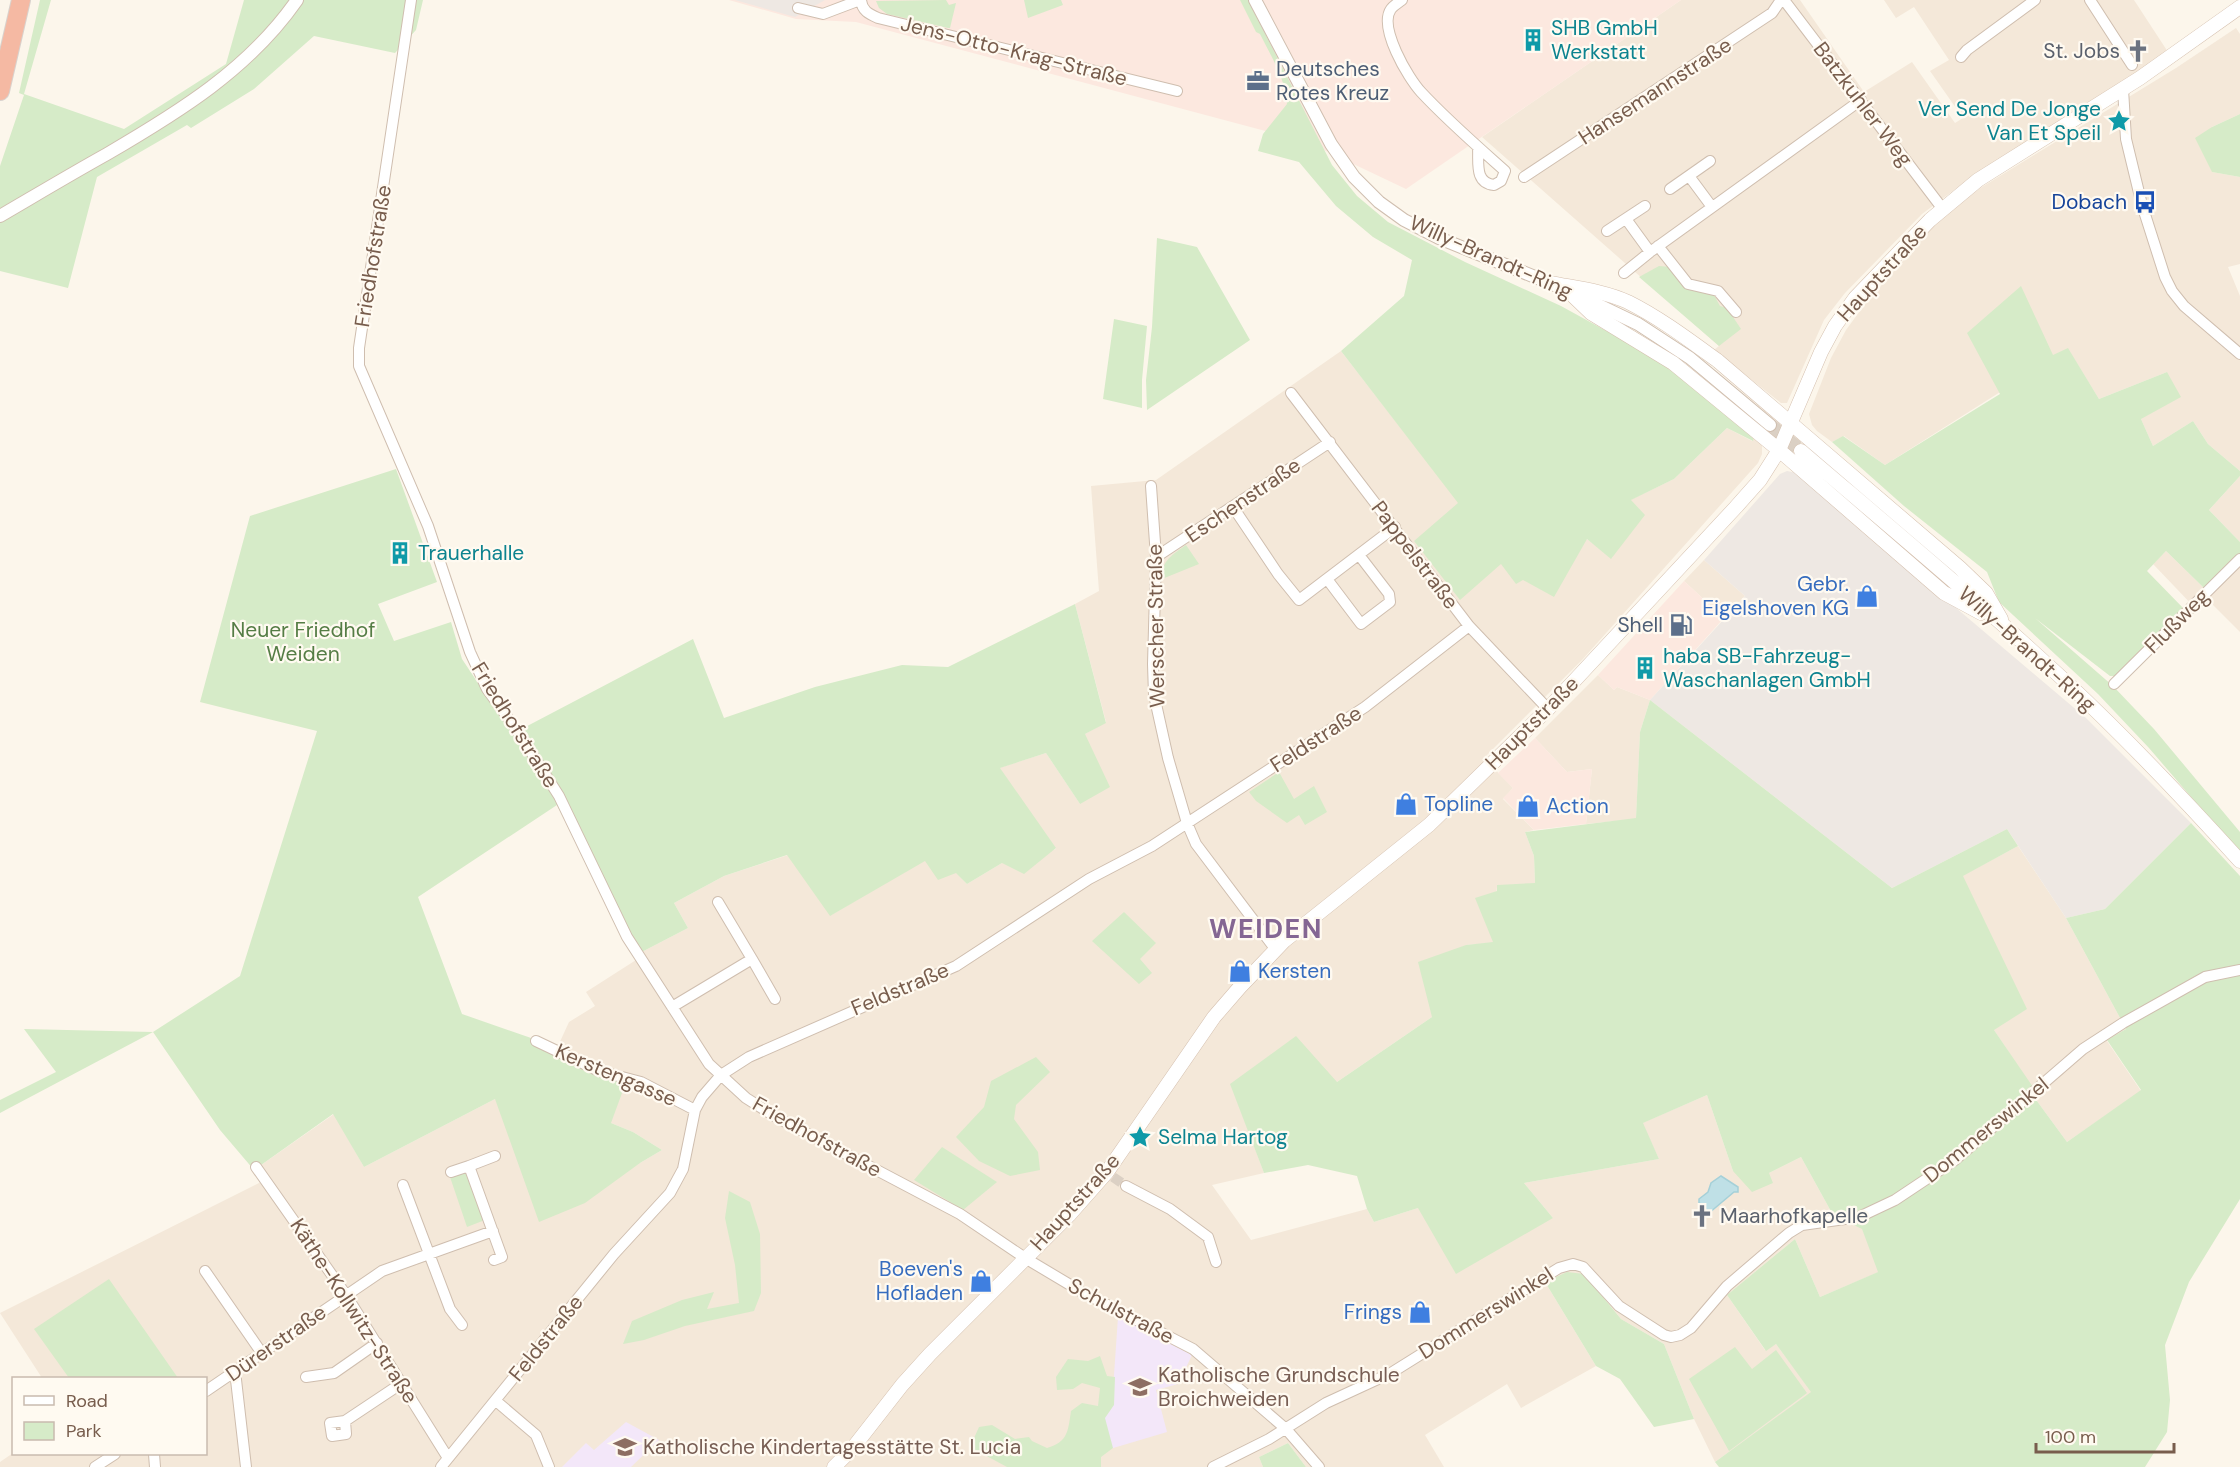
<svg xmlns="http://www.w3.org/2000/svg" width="2240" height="1467" viewBox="0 0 2240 1467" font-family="'DM Sans',sans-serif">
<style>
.residential{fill:#f4e8d9}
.commercial{fill:#fce8df}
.industrial{fill:#eee8e3}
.education{fill:#f3e7f9}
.green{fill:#d6ebc8}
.water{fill:#bfe0e6;stroke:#a5d0d8;stroke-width:1.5}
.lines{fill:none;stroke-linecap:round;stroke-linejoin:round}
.minor-tunnel{stroke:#dbd0c4;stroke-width:10;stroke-dasharray:10 5;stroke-linecap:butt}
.secondary-tunnel{stroke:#dbd0c4;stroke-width:14;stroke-dasharray:14 7;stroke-linecap:butt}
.minor-casing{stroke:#cfbeaf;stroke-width:12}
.tertiary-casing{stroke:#cfbeaf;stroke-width:14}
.secondary-casing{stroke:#d5c0af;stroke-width:15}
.motorway-casing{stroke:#d9d2cd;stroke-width:20}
.minor{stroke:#fff;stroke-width:10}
.tertiary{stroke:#fff;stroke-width:12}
.secondary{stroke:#fff;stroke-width:14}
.motorway{stroke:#f5b9a3;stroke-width:18}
.labels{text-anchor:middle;stroke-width:4.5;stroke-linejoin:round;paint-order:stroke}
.culture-label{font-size:21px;fill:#0d838f;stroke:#fffaf1;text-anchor:start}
.street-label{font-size:21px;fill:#785d4d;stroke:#fffaf1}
.worship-label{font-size:21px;fill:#5b616d;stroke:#fffaf1;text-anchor:end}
.service-label{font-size:21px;fill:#4e5e75;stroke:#fffaf1;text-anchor:start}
.transit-label{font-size:21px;fill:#164399;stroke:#fffaf1;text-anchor:end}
.shop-label{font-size:21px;fill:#366cbe;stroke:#fffaf1;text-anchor:end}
.park-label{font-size:21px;fill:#557d45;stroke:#fffaf1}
.education-label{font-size:21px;fill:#785e54;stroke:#fffaf1;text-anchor:start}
.district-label{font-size:27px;font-weight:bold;letter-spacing:1.5px;fill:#846693;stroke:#fffaf1}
</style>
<rect width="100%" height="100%" fill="#fcf6eb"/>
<path class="residential" d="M1681,0h119l64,92 48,-30 43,61 8,-5 -33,-47 19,-11 -35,-53 -18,11 -12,-18h250l34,52 -48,33 -146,90 -52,39 -77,79 -21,27 -37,83h-6l-67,-53 5,-4 -237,-209z
M2236,28l4,6v80l-28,13v45l28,5v87l-12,3 12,29v175l-32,-27 -15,-23 -40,25 -12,-27 26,-47 -68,27 -31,-50 -183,116 -41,-29 -12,6 -15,-11 -5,-6 -3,-11 22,-56 15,-28 19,-26 67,-76 16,-16 34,-25 194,-119z
M1341,351l118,152 58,80 70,-44 25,19 18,-58 44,-21 53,-51 25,13 2,-4 8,7v10l-4,9 -176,197 -98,98 29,30 -10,11 31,31 -9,2 9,24 1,28 -38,2 -4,57 -27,2 -34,72 -95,65 -106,2 33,89 -52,12 39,55 116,-31 7,13 44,-14 135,10 -29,-35 135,-24 -17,-36 65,-28 26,76 36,2 32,-16 32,58 29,13 17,44 -59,25 -25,-58 -68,56 38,55 11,-6 36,48 -97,70 -21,-43 -30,-75 -43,-25 -37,-45 -39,8 51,84 -75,42 -14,-24 -82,51 19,32h-138l-18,-24 -29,14 4,10h-1263v-5l13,-9 193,1v-76h-164l-42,-65 261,-131 -7,-12 80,-56 30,53 131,-68 145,64 22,-13 -29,-18 -22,-9 -15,-58 -38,-19 11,-24 26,-16 -9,-14 50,-32 -2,-4 54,-28 -14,-25 50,-27 64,-21 43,60 94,-55 31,12 11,12 35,-21 54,-14 -57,-81 47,-15 34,51 5,-70 21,-12 -31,-118 24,-13 -8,-105 65,-6z
M2240,476v66l-31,-32z
M2166,551l39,38 35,-35v78l-33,-33 -11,10 -43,-45z
M1704,560l41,36 -21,22 -40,-37z
M1598,675l16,15 3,-3 33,13 -10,32 -4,87 -50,5 6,-55 -25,3 -32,-34z
M2018,846l48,72 60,111 -19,12 34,50 -74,51 -33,-45 -2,-10 -38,-57 -32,-154z"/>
<path class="commercial" d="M729,0h952l-275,189 -99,-47 -451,-120 -60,-3z
M1684,581l40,37 -74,82 -33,-13 -3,3 -16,-15z
M1535,738l32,34 25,-3 -6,55 -52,6 -31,-32 10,-10 -15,-15z"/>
<path class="industrial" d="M735,0h90l-30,17z
M1787,471l10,2 289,245 105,105 -86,86 -39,9 -59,-89 -115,59 -242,-188 95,-104 -41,-36 76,-86z"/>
<path class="education" d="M1118,1317l74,38 -14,29 -22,6 11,42 -84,25 29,-53z
M626,1422l33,18 -28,27h-69l24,-24 8,7z"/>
<path class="green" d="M40,0h11l-27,94 100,35 102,-65 18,-64h179l-7,30 -21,23 -81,-17 -60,53 -63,39 -4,-3 -90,52 -29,111 -68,-17v-105l24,-71 -5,-2z
M946,0l3,5 7,-2 -6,25h-2l-61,-14 -8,-6 -3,-7z
M1024,0h37l2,5 -35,13z
M1240,0h8l84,165 25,31 31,26 77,40 96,44 100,55 93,76 -1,4 -26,-13 -53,51 -43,21 14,15 -34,44 -24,-20 -33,58 -31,-17 -7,4 -15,-20 -41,36 -46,-59 44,-38 -117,-152 63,-55 8,-36 -39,-23 -37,-31 -37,-44 -41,-11 5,-17 24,-30c-1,-24 -16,-48 -27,-70l-4,-2z
M2240,114v63l-28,-5 -17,-34 17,-11z
M1157,238l40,9 53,93 -103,70 -1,-30 6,-53z
M1659,266l12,1 15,22 28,6 6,11 7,2 14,21 -22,17 -80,-69z
M2021,286l32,69 15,-7 31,51 68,-27 14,25 -40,22 12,27 40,-25 15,23 32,27v5l-31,34 31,32v12l-35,35 -39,-38 -19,20 38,39 -70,66h-5l-75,-58 78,68 41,43 86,103v22l-91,-106 -51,-54 -99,-92 -12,-30 -83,-66 -72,-64 11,-6 42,29 115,-71 -33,-61z
M1114,319l33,7 -5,54v28l-39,-9z
M396,469l41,113 -59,22 16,37 57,-19 11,37 50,75 181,-95 31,79 91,-31 87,-22 46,2 127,-63 31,119 -21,11 25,53 -30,17 -34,-51 -46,15 56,80 -32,26 -22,-11 -35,21 -11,-11 -18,7 -13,-19 -95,55 -43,-61 -63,21 -50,27 14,25 -54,28 -77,-151 -139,92 44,117 95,33 39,18 33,9 -18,49 22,9 29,18 -22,13 -55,40 -46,19 -44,-123 -131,68 -31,-53 -79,56 -34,-40 -67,-98 -153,81v-13l56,-28 -32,-43 129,3 87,-56 77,-245 -117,-29 50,-186z
M1186,545l13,19 -37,15c-1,-18 10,-24 24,-34z
M1650,700l242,188 115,-59 11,17 -55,30 64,133 -33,21 39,57 1,10 33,45 74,-52 -34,-50 19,-11 -60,-111 39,-9 86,-86 49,53v323l-51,83 -24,63 5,55 -3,32 -22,35h-426l-4,-5 96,-70 -35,-48 -10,7 -39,-56 68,-56 25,58 58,-25 -16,-43 -29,-14 -32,-58 -32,16 4,10 -21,9 -19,-21 -26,-76 -64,28 16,36 -135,24 29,35 -97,56 -38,-66 -44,14 -7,-13 -10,-33 -49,-11 -44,8 -34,-89 66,-48 41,46 95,-65 -14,-55 48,-17 27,-3 -18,-44 22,-7v-6l38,-2 -1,-27 -9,-24 111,-14 4,-86z
M1279,772l15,27 20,-13 13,26 -22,13 -6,-10 -12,8 -31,-22 -7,-9z
M1124,912l32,31 -16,16 12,14 -13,11 -47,-43z
M1036,1057l14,15 -34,33 -2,14 24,33 2,18 -30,6 -31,-15 -23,-24 28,-30 7,-26z
M942,1147l55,35 -34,28 -49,-30z
M463,1172l6,3 16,45 -18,7 -17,-50z
M729,1191l21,11 10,32 1,59 -7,18 -69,15 -41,14 -21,4 9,-23 50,-21 32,-8 -7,17 32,-6 -4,-38 -10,-47z
M1567,1272l17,2 37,45 43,25 30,75 -40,8 -34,-48 -24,-13 -51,-84z
M109,1279l69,99h-109l-35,-49z
M1735,1347l17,22 24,-19 31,43 -78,58 -40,-72z
M1100,1356l7,20 8,1 -1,28 -9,13 8,30 -12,9v10h-94l-37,-20 9,-20 13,-2 23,14 14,-2 3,4 15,7c21,-6 21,-17 24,-37l11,-8 16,3 2,-18 -18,-5 -9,6 -16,1 -1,-13 12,-18 20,2z
M1288,1443l18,24h-43l-4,-10z"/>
<path class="water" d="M1721,1176l17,11v5h-4l-25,21 -4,-1 -2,-7 -4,-2v-4l9,-7 3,-9z"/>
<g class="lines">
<path class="minor-tunnel" d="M1113,1177l13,9"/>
<path class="secondary-tunnel" d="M1770,425l31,26"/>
<g class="minor-casing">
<path id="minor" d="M411,0l-52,348v18l69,160 42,126 17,37 32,44 40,63 68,141 82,127 37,34 30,19 184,97 65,44 57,34 111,57 93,80 33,38
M861,0c1,11 8,14 17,18l299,73
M1402,0c-4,3 -8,5 -11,9 -13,18 17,69 30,83 26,28 56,54 84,79l-4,10 -7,4c-20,-2 -15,-23 -16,-38
M1784,0l158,208
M2090,0l42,65
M798,8l25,6 37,-14
M1961,57l6,-7 68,-50
M2123,89l3,50 16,66 23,72 7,14 12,15 56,48
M1689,176l23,31
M1524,177l248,-164 9,-13
M1670,189l40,-28
M1626,219l24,33
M1607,231l38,-25
M1658,246l30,38 30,7 18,21
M1624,273l26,-21 211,-152
M1291,393l178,233 79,83
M1151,486l5,71 -3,107 1,31 14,63 19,65 9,21 80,106
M1233,507l45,67 21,26 96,-73
M1156,557l174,-115
M1327,579l34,45 29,-22 -1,-8 -30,-39
M2114,684l126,-125
M718,902l34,57
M672,1007l80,-48 23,40
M536,1041l63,30 42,11 54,28
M256,1167l90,128 102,163
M451,1172l18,-6
M403,1185l47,124 12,16
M1126,1186l44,23 38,28 8,25
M494,1260l8,-3 -33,-91 26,-10
M205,1271l56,81
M235,1371l11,96
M306,1377l28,-4 43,-30
M206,1391l176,-120 111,-40
M496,1401l40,34 13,32
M345,1421l1,13 -14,2 -2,-13 15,-2 57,-38
M154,1454l1,13
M95,1467l20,-13
M441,1467l173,-213 56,-61 13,-24 12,-59 7,-13 19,-22 28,-18 207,-91 133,-87 63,-33 213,-139 104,-81
M1213,1467l56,-28 57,-36 65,-30 168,-105 14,-4 10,3 36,39 45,29 7,2 9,-2 11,-7 36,-42 62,-53 13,-8 57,-8 36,-17 60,-40 128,-111 40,-26 82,-46 35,-7"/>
</g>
<g class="tertiary-casing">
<path id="tertiary" d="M1255,0l76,144 23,33 25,25 25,18 35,18 128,52 71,34 52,34 80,67
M0,216c36,-21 71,-42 107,-62 72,-42 142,-85 190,-154"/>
</g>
<g class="secondary-casing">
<path id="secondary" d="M1551,283c25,5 53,8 77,19 32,16 61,38 90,59l242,207 26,25 15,26
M1567,290l24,23 82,50 106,87 165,143 37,20
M1801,451c89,76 179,151 264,230 61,57 119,118 175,180
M834,1467l18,-18 50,-64 28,-31 139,-139 38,-43 107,-155 26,-30 44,-46 145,-116 119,-116 188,-202 24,-27 19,-30 42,-98 14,-26 20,-28 75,-78 48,-40 162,-102 100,-71"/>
</g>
<g class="motorway-casing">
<path id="motorway" d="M0,91l21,-91"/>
</g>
<use href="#minor" class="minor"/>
<use href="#tertiary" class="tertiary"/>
<use href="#secondary" class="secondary"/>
<use href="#motorway" class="motorway"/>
</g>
<defs>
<g id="building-bare" transform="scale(1.8)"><path d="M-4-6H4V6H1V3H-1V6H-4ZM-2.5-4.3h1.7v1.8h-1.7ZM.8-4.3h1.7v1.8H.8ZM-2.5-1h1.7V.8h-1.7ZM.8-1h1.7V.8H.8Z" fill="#0f9aa8" stroke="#fffaf1" stroke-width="2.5" paint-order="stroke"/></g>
<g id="church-bare" transform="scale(1.8)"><path d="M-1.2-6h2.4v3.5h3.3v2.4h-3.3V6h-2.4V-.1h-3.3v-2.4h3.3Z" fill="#6b7280" stroke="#fffaf1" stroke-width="2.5" paint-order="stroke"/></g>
<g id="office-bare" transform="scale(1.8)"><path d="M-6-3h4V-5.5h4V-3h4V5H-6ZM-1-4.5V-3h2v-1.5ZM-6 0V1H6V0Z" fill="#5c6f8a" stroke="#fffaf1" stroke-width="2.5" paint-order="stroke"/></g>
<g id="sight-bare" transform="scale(1.8)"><path d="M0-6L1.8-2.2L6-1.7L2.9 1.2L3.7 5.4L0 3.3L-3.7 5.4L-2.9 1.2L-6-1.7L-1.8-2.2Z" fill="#0f9aa8" stroke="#fffaf1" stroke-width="2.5" paint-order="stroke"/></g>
<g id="bus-bare" transform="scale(1.8)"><path d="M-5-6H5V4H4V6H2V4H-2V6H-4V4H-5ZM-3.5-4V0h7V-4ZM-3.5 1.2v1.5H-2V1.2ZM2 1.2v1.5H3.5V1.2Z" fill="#1a4fb4" stroke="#fffaf1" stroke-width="2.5" paint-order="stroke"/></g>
<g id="shop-bare" transform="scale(1.8)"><path d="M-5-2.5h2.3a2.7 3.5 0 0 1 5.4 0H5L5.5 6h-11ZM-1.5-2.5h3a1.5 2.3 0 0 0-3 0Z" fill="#3f7fe0" stroke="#fffaf1" stroke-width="2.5" paint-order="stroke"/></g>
<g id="fuel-bare" transform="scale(1.8)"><path d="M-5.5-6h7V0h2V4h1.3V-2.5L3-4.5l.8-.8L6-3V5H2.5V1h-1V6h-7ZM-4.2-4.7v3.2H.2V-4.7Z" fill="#5c6f8a" stroke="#fffaf1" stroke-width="2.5" paint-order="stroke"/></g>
<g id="school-bare" transform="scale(1.8)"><path d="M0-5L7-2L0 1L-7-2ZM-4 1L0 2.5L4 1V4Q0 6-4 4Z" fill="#8d6e63" stroke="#fffaf1" stroke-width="2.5" paint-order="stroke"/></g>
</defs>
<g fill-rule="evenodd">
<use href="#building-bare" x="1533" y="40"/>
<use href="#church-bare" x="2138" y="51"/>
<use href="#office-bare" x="1258" y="81"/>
<use href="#sight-bare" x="2119" y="121"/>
<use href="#bus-bare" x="2145" y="202"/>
<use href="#building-bare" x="400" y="553"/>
<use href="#shop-bare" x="1867" y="596"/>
<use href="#fuel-bare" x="1681" y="625"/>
<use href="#building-bare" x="1645" y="668"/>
<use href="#shop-bare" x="1406" y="804"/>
<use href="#shop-bare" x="1528" y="806"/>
<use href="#shop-bare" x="1240" y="971"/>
<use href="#sight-bare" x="1140" y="1137"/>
<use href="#church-bare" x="1702" y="1216"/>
<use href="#shop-bare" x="981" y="1281"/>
<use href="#shop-bare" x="1420" y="1312"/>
<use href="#school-bare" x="1140" y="1387"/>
<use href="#school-bare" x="625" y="1447"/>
</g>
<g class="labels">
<g class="culture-label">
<text x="1551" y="35">SHB GmbH<tspan x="1551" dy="24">Werkstatt</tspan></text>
<text x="2101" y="116" text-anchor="end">Ver Send De Jonge<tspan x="2101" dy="24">Van Et Speil</tspan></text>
<text x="418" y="560">Trauerhalle</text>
<text x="1663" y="663">haba SB-Fahrzeug-<tspan x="1663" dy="24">Waschanlagen GmbH</tspan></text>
<text x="1158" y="1144">Selma Hartog</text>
</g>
<g class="street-label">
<text transform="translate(1014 51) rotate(14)" y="7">Jens-Otto-Krag-Straße</text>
<text transform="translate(1655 91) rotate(-33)" y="7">Hansemannstraße</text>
<text transform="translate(1863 104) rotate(53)" y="7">Batzkuhler Weg</text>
<text transform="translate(373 256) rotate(-81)" y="7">Friedhofstraße</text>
<text transform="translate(1491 257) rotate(24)" y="7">Willy-Brandt-Ring</text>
<text transform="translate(1882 273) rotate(-48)" y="7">Hauptstraße</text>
<text transform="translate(1243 500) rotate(-34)" y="7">Eschenstraße</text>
<text transform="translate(1415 555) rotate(53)" y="7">Pappelstraße</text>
<text transform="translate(2177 621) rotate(-45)" y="7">Flußweg</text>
<text transform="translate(1156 626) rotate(-91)" y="7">Werscher Straße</text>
<text transform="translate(2027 649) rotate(42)" y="7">Willy-Brandt-Ring</text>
<text transform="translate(1532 723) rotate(-45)" y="7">Hauptstraße</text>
<text transform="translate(515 725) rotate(58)" y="7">Friedhofstraße</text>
<text transform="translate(1316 739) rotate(-33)" y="7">Feldstraße</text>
<text transform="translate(900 989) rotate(-23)" y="7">Feldstraße</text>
<text transform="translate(616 1075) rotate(23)" y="7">Kerstengasse</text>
<text transform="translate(1986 1130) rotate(-39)" y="7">Dommerswinkel</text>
<text transform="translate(817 1137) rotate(29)" y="7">Friedhofstraße</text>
<text transform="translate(1075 1202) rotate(-48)" y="7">Hauptstraße</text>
<text transform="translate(354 1311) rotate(57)" y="7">Käthe-Kollwitz-Straße</text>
<text transform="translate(1121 1311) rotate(28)" y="7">Schulstraße</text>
<text transform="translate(1486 1313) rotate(-32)" y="7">Dommerswinkel</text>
<text transform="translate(546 1338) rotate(-51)" y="7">Feldstraße</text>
<text transform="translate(276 1343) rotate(-35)" y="7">Dürerstraße</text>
</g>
<g class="worship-label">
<text x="2120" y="58">St. Jobs</text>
<text x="1720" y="1223" text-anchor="start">Maarhofkapelle</text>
</g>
<g class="service-label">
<text x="1276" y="76">Deutsches<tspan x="1276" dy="24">Rotes Kreuz</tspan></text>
<text x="1663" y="632" text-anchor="end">Shell</text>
</g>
<g class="transit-label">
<text x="2127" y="209">Dobach</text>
</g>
<g class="shop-label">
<text x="1849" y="591">Gebr.<tspan x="1849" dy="24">Eigelshoven KG</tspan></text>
<text x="1424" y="811" text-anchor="start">Topline</text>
<text x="1546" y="813" text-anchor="start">Action</text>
<text x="1258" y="978" text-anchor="start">Kersten</text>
<text x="963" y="1276">Boeven's<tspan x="963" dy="24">Hofladen</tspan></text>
<text x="1402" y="1319">Frings</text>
</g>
<g class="park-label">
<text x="303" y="637">Neuer Friedhof<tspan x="303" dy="24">Weiden</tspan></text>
</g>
<g class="education-label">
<text x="1158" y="1382">Katholische Grundschule<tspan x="1158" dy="24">Broichweiden</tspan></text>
<text x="643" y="1454">Katholische Kindertagesstätte St. Lucia</text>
</g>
<g class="district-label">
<text x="1266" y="938">WEIDEN</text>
</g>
</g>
<rect x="12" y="1377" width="195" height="78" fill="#fffaf1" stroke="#c9bbaf" stroke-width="1.5"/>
<rect x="24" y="1396" width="30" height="9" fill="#ffffff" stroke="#c9bbaf" stroke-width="1.5"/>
<text x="66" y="1407" font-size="18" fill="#785d4d">Road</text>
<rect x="24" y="1422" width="30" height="18" fill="#d6ebc8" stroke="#c9bbaf" stroke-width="1.5"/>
<text x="66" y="1437" font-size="18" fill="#785d4d">Park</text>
<path d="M2036 1443v9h138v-9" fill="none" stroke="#785d4d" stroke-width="3"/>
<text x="2045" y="1443" font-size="18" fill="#785d4d" stroke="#fffaf1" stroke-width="4.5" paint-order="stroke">100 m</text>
</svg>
